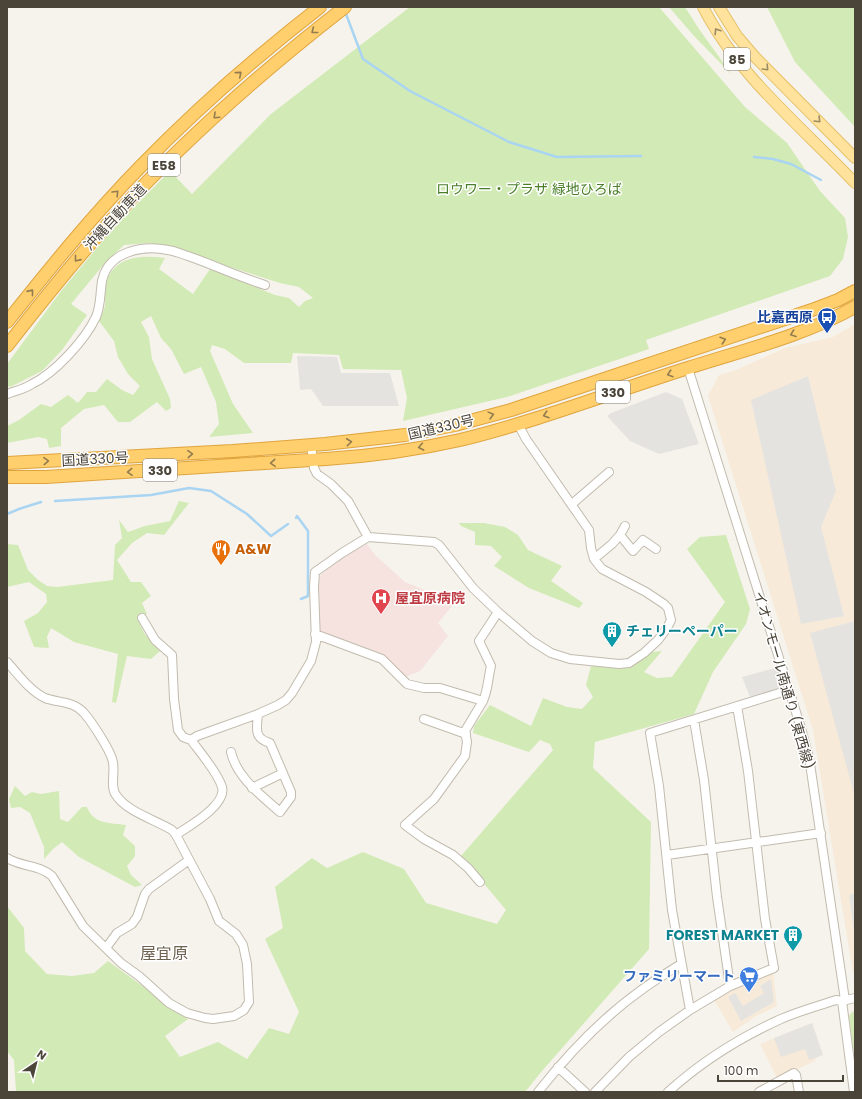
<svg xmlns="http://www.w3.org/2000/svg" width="862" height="1099" viewBox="0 0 862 1099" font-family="Poppins,'Noto Sans JP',sans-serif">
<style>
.commercial{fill:#f7ead8}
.medical{fill:#f6e3e0}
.green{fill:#d2eab5}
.parking{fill:#e5e3e0}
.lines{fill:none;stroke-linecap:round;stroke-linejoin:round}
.stream{stroke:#a9d4f2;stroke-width:2.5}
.minor-casing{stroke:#c2bbae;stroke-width:10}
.major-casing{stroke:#e6c16a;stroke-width:12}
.highway-casing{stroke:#e0a43c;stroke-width:14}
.minor{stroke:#fff;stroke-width:8}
.major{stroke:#ffe39c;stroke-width:10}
.highway{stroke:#ffcf6e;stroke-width:12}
.oneway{stroke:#937c4e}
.oneway2{stroke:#9c8c66}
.labels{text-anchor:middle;stroke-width:3;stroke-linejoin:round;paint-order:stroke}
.shield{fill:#fff;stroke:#817c74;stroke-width:1}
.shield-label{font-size:13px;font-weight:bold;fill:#4b4439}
.park-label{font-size:14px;fill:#4a7f2a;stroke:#fff}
.street-label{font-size:14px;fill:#4b4439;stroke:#fff}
.transit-label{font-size:14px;font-weight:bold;fill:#164399;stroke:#fff;text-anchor:end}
.food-label{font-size:14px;font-weight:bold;fill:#c56008;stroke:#fff;text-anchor:start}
.health-label{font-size:14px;font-weight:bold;fill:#be3a42;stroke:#fff;text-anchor:start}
.culture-label{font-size:14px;font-weight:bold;fill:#0d838f;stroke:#fff;text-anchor:start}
.shop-label{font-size:14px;font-weight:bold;fill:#366cbe;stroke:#fff;text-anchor:end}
.quarter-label{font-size:16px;fill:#6e6250;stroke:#fff}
</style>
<rect width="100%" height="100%" fill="#f6f3ec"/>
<path class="commercial" d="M855,324v651l-2,-2 -40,-243 -105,-334 11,-21 17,-5 49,-22 48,-11z
M773,972l4,34 -21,10 -23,16 -19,-32 25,-13z
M812,1023l11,32 -7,3 -1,3 -38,17 -17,-34z"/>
<path class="medical" d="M367,544l9,12 29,26 32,13 15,11 -14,17 10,13 -28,35 -15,6 -21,-20 -5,-3 -57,-19 -4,-3v-49l3,-8 22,-19z"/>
<path class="green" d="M410,7h249l86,100 42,36 33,48 25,27 3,19 -5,22 -13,17 -184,64 3,9 -142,48 -104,24 4,-23 -6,-28 -58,-1 -4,-14 -46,-2 -2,10h-47l-19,-14 -13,-4 -2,6 23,53 20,29 -44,4 10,-13 -3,-22 -15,-35 -17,7 -13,-25 -10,-11 -10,-22 -10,6 8,15 3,22 18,40 1,9 -5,3 -9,-9 -27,20h-12l-14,-17 -20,4 -23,19v18l-12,2 -2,-9 -9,-2 -31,6v-17l12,-6 22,-16 10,3 17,-12 10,8 9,-11h9l11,-13 15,11 11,5 7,-9 -12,-12 -10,-17 -4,-16 -15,-20c2,-5 5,-10 6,-15 1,-7 -2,-16 0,-22 10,-28 34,-29 60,-26l-6,11 34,25 17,-25 65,26 14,3 10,9 6,-6 8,-3 -14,-11 -19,-4 -50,-16 -46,-17 -35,-7 -25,2 -19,18 -34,41 16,11 -25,35 -20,21 -32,16 -3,-2v-21l55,-74 54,-65 54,-54 22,23 79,-80z
M669,7h16l14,22 33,46 -38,-39z
M767,7h88v120l-60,-65z
M179,501l10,2 -25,32 -17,-2 -15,10 -15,17 14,22h10l10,14 -9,7 5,11 -10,4 7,15 16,18 -9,8 -24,-3 -11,47 -4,-1 6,-48 -44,-12 -23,-14 -4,9 2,11 -15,-1 -10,-26 14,-8 9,-11 -1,-8 -17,-12 -22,5v-43l11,1 10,25 10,10 9,6 10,1 56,-7 2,-35 7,-7 -3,-18 9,12 17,-6 25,-5z
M459,523h25l21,4 13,8 10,15 34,16 -11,15 32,22 -4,5 -50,-20 -35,-22 8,-9 -11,-11 -16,-1v-13l-14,-6z
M726,535l24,74 -4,15 -33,48 -19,42 -99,28 -2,26 58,54 -2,127 -107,122 -17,21h-509l-2,-32 -7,-9v-145l17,22 1,23 22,23 25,2 22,-3 14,-12 80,58 -23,17 15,21 38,-15 29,17 22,-31 20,6 10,-22 -34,-73 18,-11 -8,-41 37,-29 15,10 36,-16 41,17 22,34 71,21 9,-14 -45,-54 92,-106 -3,-6 -10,-4 -11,12 -56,-19 1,-7 16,-21 41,21 12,-28 24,9 15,2 11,-12 -7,-12 5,-19 28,2 16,-6 17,-10 10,-1 -18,21 13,6 15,-1 53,-75 -38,-53 13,-12z
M15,786l10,10 7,-4 9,2 18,-3 1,28 8,3 14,-15h5c6,17 23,16 39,18l-3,10 12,11v10l-8,10 4,9 11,10 -7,2 -56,-30 -17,-15 -9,7 -9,10v-12l-14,-34 -10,-6 -9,1 -2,-9z
M855,1011v50l-6,-45 3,-4z"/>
<path class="parking" d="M297,356l40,1 4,16h49l9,33h-76l-12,-17 -11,1z
M808,376l28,115 -15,36 23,89 -43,8 -50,-224z
M666,392l16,7 17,45 -40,10 -29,-13 -23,-25 4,-3z
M855,621v176l-45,-164z
M778,667l6,19 -34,11 -8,-20z
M855,893v46l-6,-44z
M771,979l3,23 -33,19 -13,-24 7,-4 8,13 21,-13 -4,-7z
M812,1023l11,32 -14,5 -4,-11 -24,8 -7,-19z"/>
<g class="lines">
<path class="stream" d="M346,14l17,45 47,32 99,51 48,15 84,-1
M754,157l19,2 18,5 30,16
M55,501l96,-6 38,-7 22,3 36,23 24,22 17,-12
M7,514l12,-5 22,-7
M296,518l1,-2 11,15v65l-7,3"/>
<g class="minor-casing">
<path id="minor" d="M688,368l112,357 9,32 36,243
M7,394c8,-3 18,-5 25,-10 23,-11 53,-44 64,-67 5,-12 4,-24 6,-36 6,-30 41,-36 66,-31 7,1 14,4 20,6 26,9 51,21 77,29
M311,445l3,23 3,6 14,10 17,17 20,36
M572,504l37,-32
M620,535l5,-9
M594,559l18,-15 8,-9 13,16 10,-11 13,9
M142,618l13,22 17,15 2,44 4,31 5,7 8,3
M315,634l67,25 25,25 17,4h16l43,13c5,-11 5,-23 8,-35l-12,-25 19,-29
M7,662c11,12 23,29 38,36 13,5 29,3 39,15 7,8 28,39 29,50 2,10 -3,24 3,32 11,17 40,25 56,35l4,5
M424,719l42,15
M694,720l10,60 13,117 13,89
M231,752c6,26 30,43 49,60l11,-15v-5l-21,-49c-17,-5 -13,-15 -12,-29
M252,788l31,-15
M667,855l154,-22
M7,858c14,9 31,6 45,18l31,50 38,37 18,13 30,27 18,10 18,5 8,1 21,-3 10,-6 5,-8 -2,-38 -4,-19 -7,-11 -17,-13 -9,-22 -34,-64c13,-9 51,-30 46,-48 -4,-14 -22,-35 -31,-47l6,-4 61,-22 20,-9 8,-5 6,-7 19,-32 5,-19 -2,-55 1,-15 27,-19 26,-16 66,5 5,3 34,43 25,24 34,29 19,12 19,6 49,5 10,-1 15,-10 14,-13 9,-12 4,-8 -3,-12 -4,-4 -18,-12 -44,-23 -8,-10 -3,-11 -2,-18 -63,-91 -8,-15
M480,882l-12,-14 -15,-13 -29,-16 -19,-14 29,-26 31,-43 2,-14 -2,-11 18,-30
M106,948l11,-15 15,-9 5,-7 8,-23 4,-5 40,-29
M842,1001l12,91
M690,1010l-18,-100 -13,-124 -9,-53 139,-43
M558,1067l27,25
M538,1092c30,-38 63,-73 102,-101 13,-10 27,-18 41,-27
M595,1092l34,-35 30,-25 31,-22 40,-24 44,-18 -9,-49 -17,-148 -11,-65
M668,1092c33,-30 73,-55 113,-73 18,-8 37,-13 55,-19l6,1 13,-3
M759,1092l35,-19 2,2 3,17"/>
</g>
<g class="major-casing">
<path id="major" d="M703,7c35,69 100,121 152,176
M719,7l18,29 18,21 100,101"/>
</g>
<g class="highway-casing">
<path id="highway" d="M7,322c43,-54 86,-107 134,-156 56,-58 116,-110 179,-159
M7,346c35,-45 71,-90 110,-132 69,-76 147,-144 228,-207
M7,463l226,-12 92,-7 80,-9 50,-10 56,-15 301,-100 26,-10 17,-9
M7,477h39l280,-18c45,-3 90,-9 134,-19 78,-19 152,-48 228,-72 56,-18 115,-32 167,-61"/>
</g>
<use href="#minor" class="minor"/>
<use href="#major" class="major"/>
<use href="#highway" class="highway"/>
</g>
<defs><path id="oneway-chevron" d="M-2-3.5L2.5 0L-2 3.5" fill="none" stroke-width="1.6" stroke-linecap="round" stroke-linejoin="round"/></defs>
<g class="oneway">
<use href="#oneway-chevron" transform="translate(314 31) rotate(142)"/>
<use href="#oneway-chevron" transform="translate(239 74) rotate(-40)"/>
<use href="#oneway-chevron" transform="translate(216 116) rotate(137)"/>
<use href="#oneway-chevron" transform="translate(116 193) rotate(-47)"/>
<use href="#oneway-chevron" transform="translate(77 259) rotate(129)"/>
<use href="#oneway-chevron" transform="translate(31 292) rotate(-51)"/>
<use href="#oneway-chevron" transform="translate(793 334) rotate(160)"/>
<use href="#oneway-chevron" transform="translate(723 340) rotate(-18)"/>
<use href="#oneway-chevron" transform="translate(670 374) rotate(162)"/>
<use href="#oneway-chevron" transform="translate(491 415) rotate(-15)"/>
<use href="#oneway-chevron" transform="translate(546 415) rotate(162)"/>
<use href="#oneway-chevron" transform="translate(349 442) rotate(-6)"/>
<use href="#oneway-chevron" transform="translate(421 447) rotate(169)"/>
<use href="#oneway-chevron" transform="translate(190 454) rotate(-3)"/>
<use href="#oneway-chevron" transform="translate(46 461) rotate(-3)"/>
<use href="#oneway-chevron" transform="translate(273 463) rotate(176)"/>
<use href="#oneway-chevron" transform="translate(130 472) rotate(177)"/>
</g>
<g class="oneway2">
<use href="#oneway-chevron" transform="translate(717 31) rotate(-123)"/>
<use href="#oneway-chevron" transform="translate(766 68) rotate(46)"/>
<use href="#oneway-chevron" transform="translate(818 120) rotate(45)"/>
</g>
<defs>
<g id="bus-pin" transform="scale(1)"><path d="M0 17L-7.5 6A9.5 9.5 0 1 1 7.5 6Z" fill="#1a4fb4" stroke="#fff"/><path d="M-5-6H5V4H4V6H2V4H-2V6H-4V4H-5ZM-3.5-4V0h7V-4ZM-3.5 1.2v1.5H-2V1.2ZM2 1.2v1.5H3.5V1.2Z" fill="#fff"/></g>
<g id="restaurant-pin" transform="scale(1)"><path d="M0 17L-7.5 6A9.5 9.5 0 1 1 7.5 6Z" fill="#e8710a" stroke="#fff"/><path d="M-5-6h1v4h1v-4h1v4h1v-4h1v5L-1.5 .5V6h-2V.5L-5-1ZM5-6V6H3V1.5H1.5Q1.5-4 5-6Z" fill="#fff"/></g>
<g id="hospital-pin" transform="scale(1)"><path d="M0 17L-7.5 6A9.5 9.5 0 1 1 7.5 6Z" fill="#e0444e" stroke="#fff"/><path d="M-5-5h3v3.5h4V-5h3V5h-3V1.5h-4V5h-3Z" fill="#fff"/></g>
<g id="building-pin" transform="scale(1)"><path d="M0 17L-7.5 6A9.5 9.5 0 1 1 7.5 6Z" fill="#0f9aa8" stroke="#fff"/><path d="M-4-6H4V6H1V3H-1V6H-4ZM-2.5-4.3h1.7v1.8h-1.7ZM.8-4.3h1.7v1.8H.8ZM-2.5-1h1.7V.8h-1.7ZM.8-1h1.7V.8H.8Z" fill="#fff"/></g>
<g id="supermarket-pin" transform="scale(1)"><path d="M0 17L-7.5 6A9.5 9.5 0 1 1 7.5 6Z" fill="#3f7fe0" stroke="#fff"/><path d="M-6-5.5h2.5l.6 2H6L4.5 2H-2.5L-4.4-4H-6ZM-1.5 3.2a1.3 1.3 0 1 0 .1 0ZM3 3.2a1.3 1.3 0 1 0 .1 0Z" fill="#fff"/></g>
</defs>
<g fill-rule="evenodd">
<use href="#bus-pin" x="827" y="317"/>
<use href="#restaurant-pin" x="221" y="549"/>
<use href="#hospital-pin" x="381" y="598"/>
<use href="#building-pin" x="612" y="631"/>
<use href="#building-pin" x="793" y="935"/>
<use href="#supermarket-pin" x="749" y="976"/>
</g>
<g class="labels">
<g class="shield">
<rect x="724" y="48" width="26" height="22" rx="3"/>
<rect x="148" y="154" width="32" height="22" rx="3"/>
<rect x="596" y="381" width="34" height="22" rx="3"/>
<rect x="143" y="459" width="34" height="22" rx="3"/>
</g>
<g class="shield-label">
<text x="737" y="64">85</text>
<text x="164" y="170">E58</text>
<text x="613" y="397">330</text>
<text x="160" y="475">330</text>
</g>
<g class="park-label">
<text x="529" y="194">ロウワー・プラザ 緑地ひろば</text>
</g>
<g class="street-label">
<text transform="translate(115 217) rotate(-47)" y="5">沖縄自動車道</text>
<text transform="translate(441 427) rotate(-13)" y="5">国道330号</text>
<text transform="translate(95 459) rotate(-3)" y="5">国道330号</text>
<text transform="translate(784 680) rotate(74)" y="5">イオンモール南通り (東西線)</text>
</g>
<g class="transit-label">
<text x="813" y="322">比嘉西原</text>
</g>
<g class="food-label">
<text x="235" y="554">A&amp;W</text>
</g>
<g class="health-label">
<text x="395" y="603">屋宜原病院</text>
</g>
<g class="culture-label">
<text x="626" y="636">チェリーペーパー</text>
<text x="779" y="940" text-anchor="end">FOREST MARKET</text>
</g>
<g class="shop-label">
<text x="735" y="981">ファミリーマート</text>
</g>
<g class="quarter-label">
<text x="164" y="959">屋宜原</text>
</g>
</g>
<rect width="862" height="1099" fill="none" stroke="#4b4439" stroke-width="16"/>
<g transform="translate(36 1063) rotate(35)" stroke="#ffffff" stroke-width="3" paint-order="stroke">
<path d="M0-3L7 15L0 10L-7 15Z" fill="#4b4439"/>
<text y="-6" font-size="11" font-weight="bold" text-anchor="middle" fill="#4b4439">N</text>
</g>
<path d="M718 1075v6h125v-6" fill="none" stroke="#4b4439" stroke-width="2"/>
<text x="724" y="1075" font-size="12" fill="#4b4439" stroke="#ffffff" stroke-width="3" paint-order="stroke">100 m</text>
</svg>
